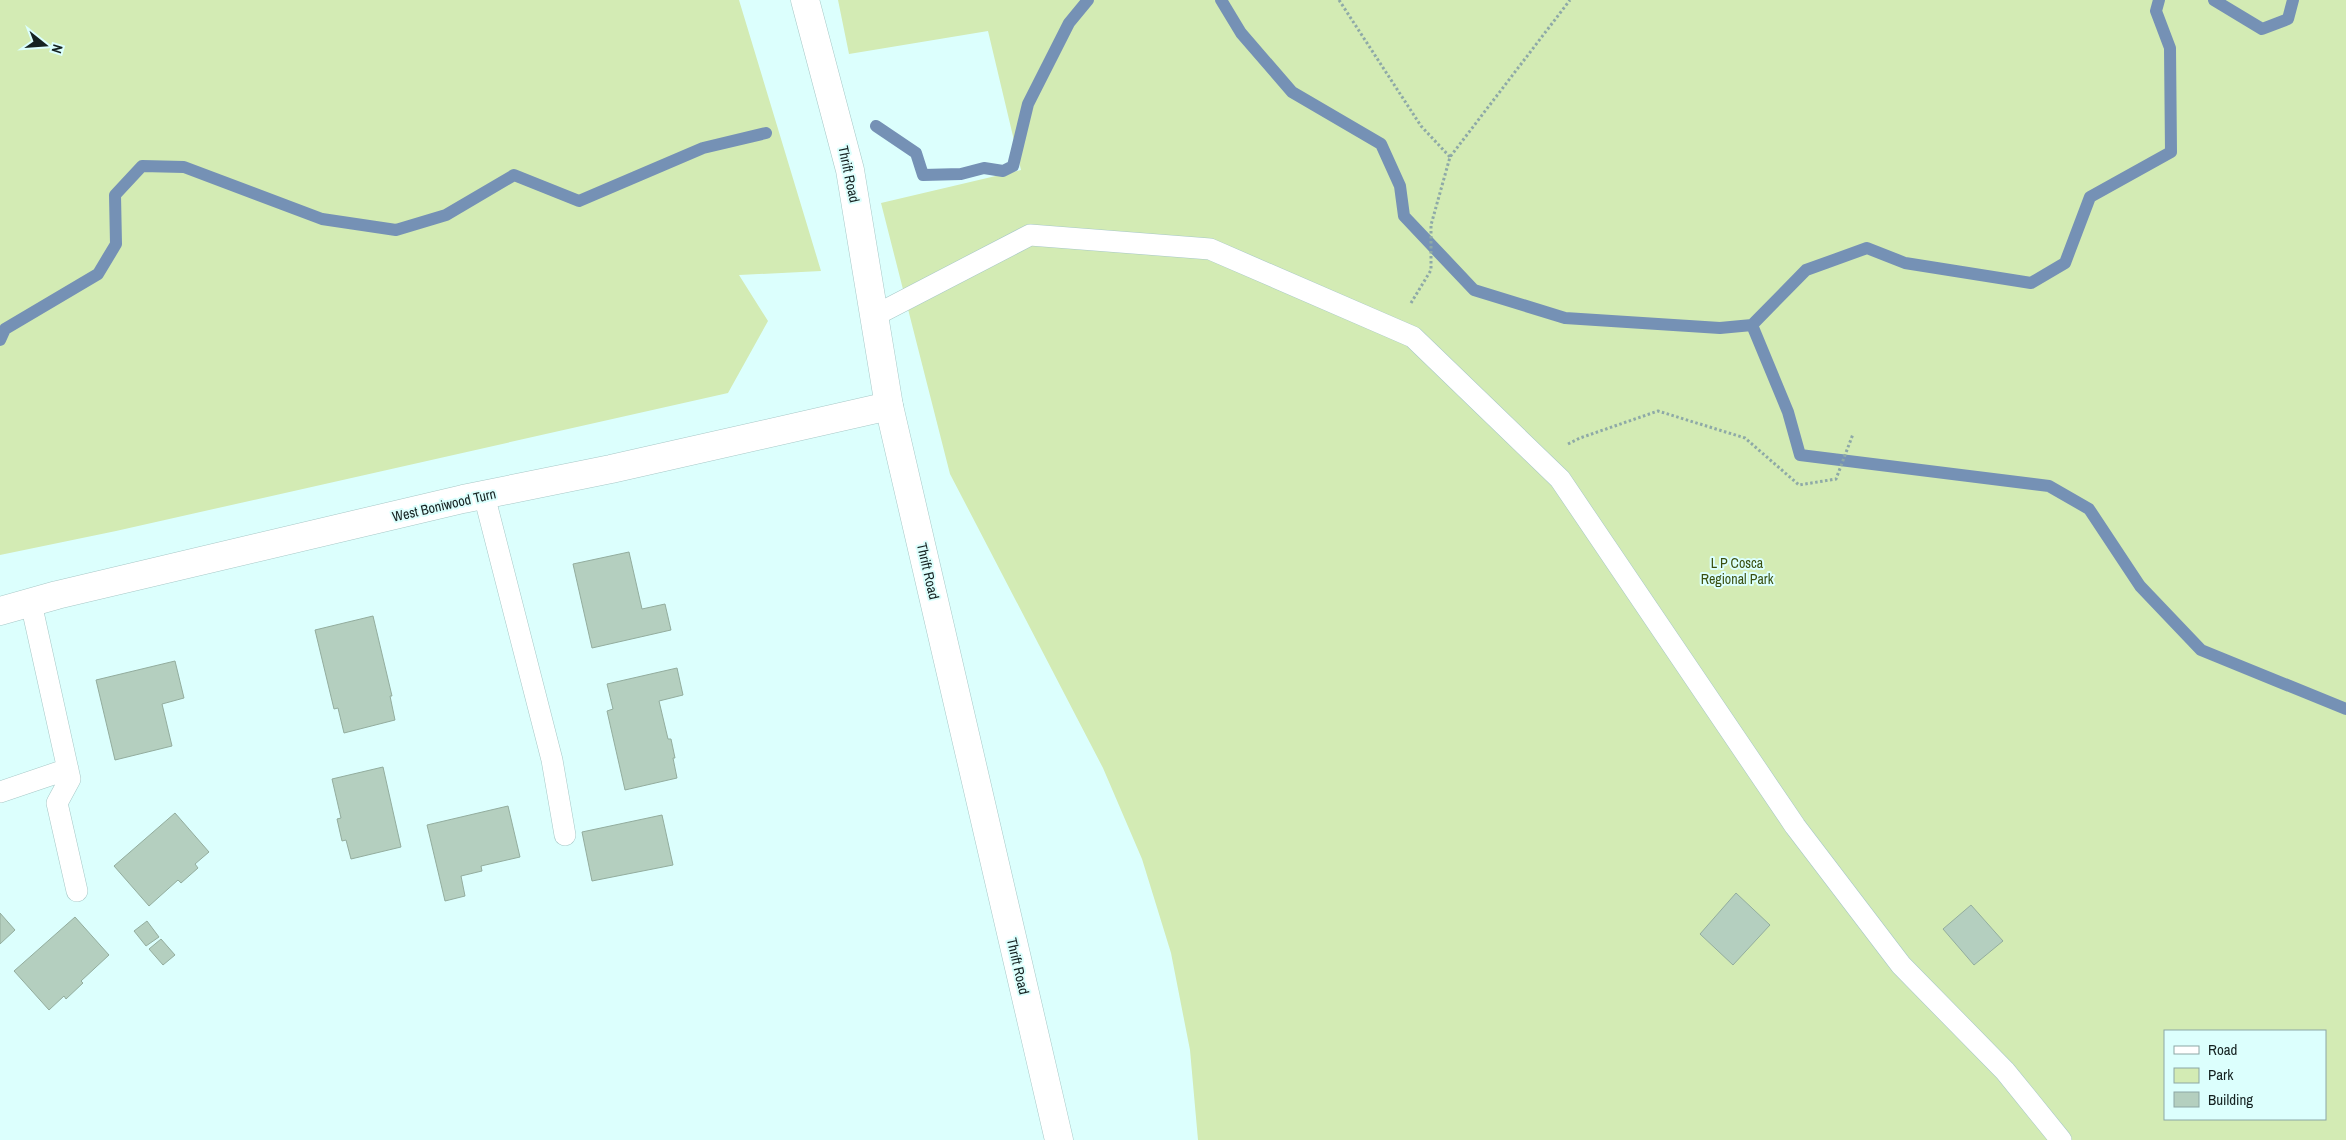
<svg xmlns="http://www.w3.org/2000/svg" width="2346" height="1140" viewBox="0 0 2346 1140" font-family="'Archivo Narrow',sans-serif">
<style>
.green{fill:#d3ebb4;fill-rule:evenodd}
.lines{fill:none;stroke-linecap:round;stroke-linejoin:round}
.stream{stroke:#7591b5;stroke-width:12}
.building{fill:#b4cfbf;stroke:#93ad9e}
.lane-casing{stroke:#a7c8c7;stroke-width:22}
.street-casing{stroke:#a7c8c7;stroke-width:29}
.secondary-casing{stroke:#a7c8c7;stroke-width:29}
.path{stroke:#8ea9a7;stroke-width:3;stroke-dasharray:2.5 2.5;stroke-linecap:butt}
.lane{stroke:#fff;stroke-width:21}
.street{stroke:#fff;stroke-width:28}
.secondary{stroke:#fff;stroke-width:28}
.labels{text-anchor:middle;stroke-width:4;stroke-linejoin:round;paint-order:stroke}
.street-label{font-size:14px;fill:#152221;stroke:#dcfffd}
.park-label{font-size:14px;fill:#394f0f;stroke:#dcfffd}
</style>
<rect width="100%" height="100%" fill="#dcfffd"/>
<path class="green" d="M0,0h739l82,271 -82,4 29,46 -40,72 -612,138 -116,24z
M838,0h1508v1140h-1148l-8,-90 -19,-97 -29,-94 -39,-91 -153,-294 -69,-271 140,-33 -33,-139 -139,23zM2165,1031h160v88h-160z"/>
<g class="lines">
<path class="stream" d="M1221,0l20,33 51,59 89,52 19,42 4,30 70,74 91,28 155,10 32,-3 36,87 12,43 249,31 40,23 51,77 61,64 145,59
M2214,0l48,29 26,-10 5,-19
M876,126l40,27 7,22 38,-1 23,-6 19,3 10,-5 15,-62 41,-81 19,-23
M1752,325l54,-55 61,-22 38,15 126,20 34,-20 25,-66 81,-45 -1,-104 -14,-37 3,-11
M0,340l5,-11 93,-55 18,-30 -1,-49 27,-29 42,1 138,52 74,11 50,-15 68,-40 65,26 124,-53 63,-15"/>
</g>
<path class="building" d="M629,552l13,57 23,-5 6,26 -79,18 -19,-84z
M373,616l19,80h-2l5,24 -51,13 -6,-25 -4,1 -19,-79z
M175,661l9,37 -22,6 10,42 -57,14 -19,-80z
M677,668l6,27 -24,6 9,38h3l4,19h-2l4,20 -52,12 -18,-79 6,-2 -6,-25z
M383,767l18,80 -50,12 -5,-19 -4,1 -5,-22 4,-1 -9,-39z
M508,806l12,51 -39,9 1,5 -21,5 4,20 -20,5 -18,-76z
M175,813l34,39 -14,12 3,4 -17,15 -3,-3 -29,26 -35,-40z
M662,815l11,50 -81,16 -10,-49z
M1736,893l34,32 -37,40 -33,-31z
M1971,905l32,36 -29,24 -31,-36z
M0,913l15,17 -15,14z
M75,917l34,38 -28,26 2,2 -17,16 -2,-3 -15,14 -35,-39z
M147,921l12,16 -13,9 -12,-15z
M161,939l14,16 -12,10 -14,-16z"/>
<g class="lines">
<g class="lane-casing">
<path id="lane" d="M874,316l156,-81 180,14 203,88 147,142 235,347 106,139 104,106 56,69
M484,495l68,265 13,75
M31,603l39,176 -13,24 20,88
M0,792l68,-23"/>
</g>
<g class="street-casing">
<path id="street" d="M0,611l57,-16 406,-96 148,-30 278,-63"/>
</g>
<g class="secondary-casing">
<path id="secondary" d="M805,0l45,170 39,236 170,734"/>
</g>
<path class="path" d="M1339,0l82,126 29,31
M1411,303l20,-33v-45l19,-68 120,-157
M1568,444l12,-6 78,-27 87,27 54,47 37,-6 17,-45"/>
<use href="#lane" class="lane"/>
<use href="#street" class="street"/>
<use href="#secondary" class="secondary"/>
</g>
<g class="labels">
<g class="street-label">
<text transform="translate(849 174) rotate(78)" y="5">Thrift Road</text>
<text transform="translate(444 505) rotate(-13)" y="5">West Boniwood Turn</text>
<text transform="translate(928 571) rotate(77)" y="5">Thrift Road</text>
<text transform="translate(1018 966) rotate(77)" y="5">Thrift Road</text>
</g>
<g class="park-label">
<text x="1737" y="568">L P Cosca<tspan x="1737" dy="16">Regional Park</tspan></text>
</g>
</g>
<rect x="2164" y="1030" width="162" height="90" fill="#dcfffd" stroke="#8ca7a5"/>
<rect x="2174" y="1046" width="25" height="8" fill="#ffffff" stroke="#8ca7a5"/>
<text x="2208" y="1055" font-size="15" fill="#152221">Road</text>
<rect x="2174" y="1068" width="25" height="15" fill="#d3ebb4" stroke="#8ca7a5"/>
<text x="2208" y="1080" font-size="15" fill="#152221">Park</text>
<rect x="2174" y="1092" width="25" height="15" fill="#b4cfbf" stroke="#8ca7a5"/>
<text x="2208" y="1105" font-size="15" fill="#152221">Building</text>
<g transform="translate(45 45) rotate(107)" stroke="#dcfffd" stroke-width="4" paint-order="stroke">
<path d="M0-4L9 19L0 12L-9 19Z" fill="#152221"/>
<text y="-8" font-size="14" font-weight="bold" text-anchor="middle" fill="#152221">N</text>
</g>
</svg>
